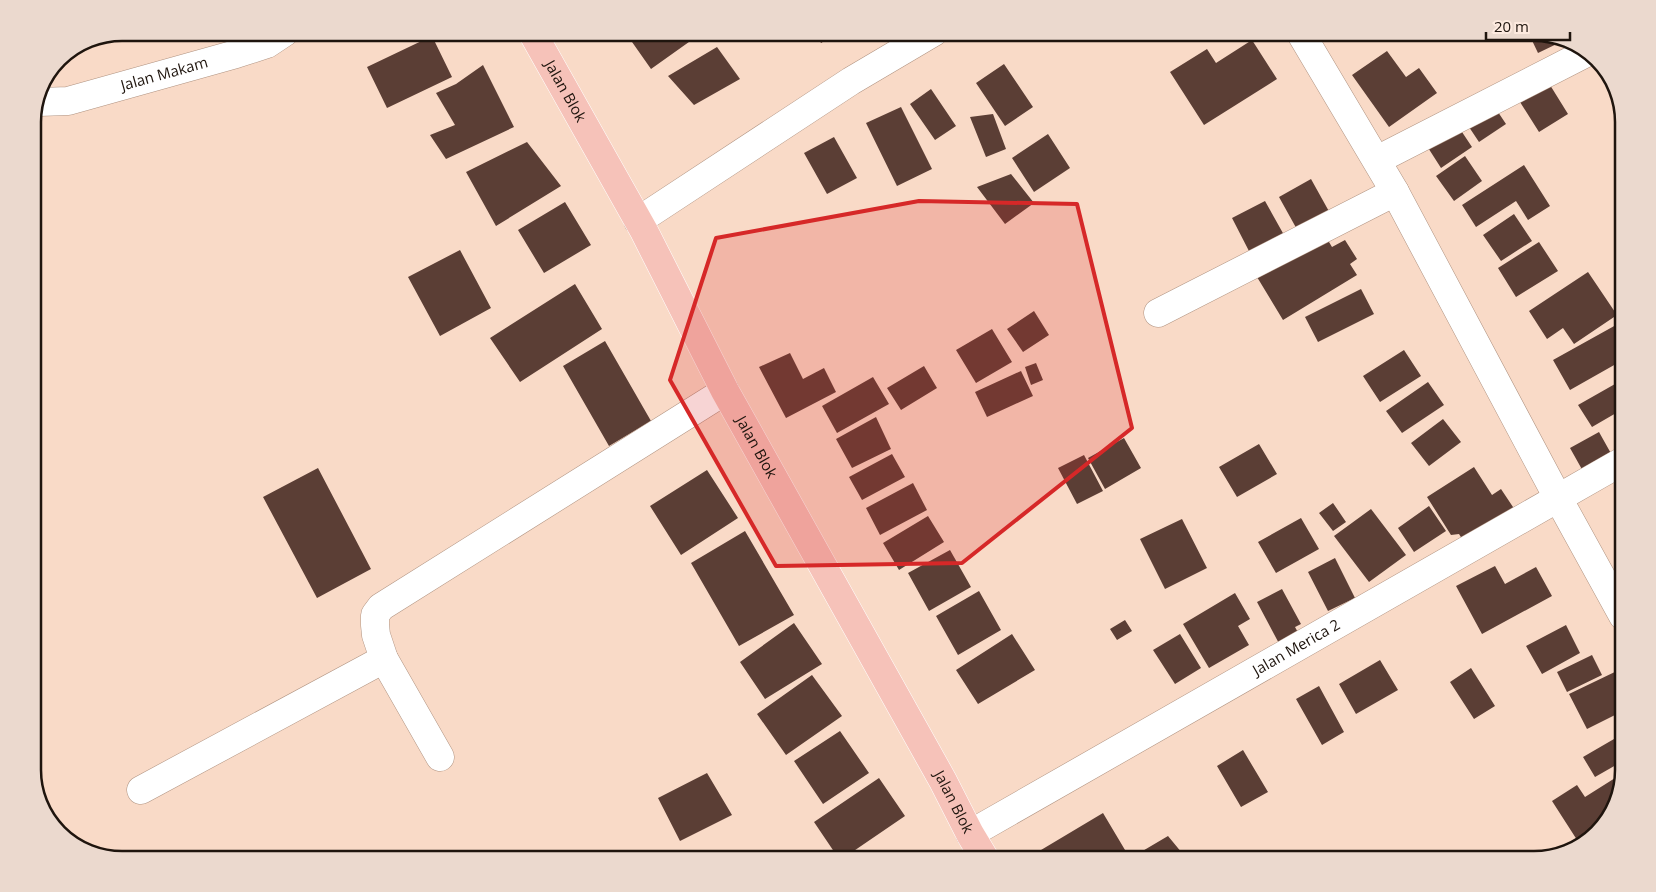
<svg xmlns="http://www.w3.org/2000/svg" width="1656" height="892" viewBox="0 0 1656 892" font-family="'Open Sans',sans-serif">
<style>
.building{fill:#5b3e35}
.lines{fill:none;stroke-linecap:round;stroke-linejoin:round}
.minor-casing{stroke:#b09381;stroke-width:29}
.major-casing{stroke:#fff;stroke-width:29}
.minor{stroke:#fff;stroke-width:28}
.major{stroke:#f6c2b9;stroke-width:28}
.marked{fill:#d62828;fill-opacity:0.2;stroke:#d62828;stroke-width:4;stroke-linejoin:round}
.labels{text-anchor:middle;stroke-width:5;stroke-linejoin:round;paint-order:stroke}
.street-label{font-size:15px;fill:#1f150e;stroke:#fdeadf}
.rim{fill:none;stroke:#1f150e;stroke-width:2.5}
</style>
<rect width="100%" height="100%" fill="#f9dac7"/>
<path class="building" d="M625,32h78l-52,37z
M815,32h25l-19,11z
M1528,32h6l31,8 -27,13z
M432,36l20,41 -65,31 -20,-41z
M1252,40l25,39 -73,46 -34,-53 37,-23 9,14z
M717,47l23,32 -46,26 -26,-29z
M1387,51l19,26 13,-9 18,25 -48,34 -37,-52z
M1004,64l29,43 -28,19 -29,-43z
M483,65l31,62 -68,32 -16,-24 25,-10 -19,-32 20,-9z
M1550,85l18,29 -29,18 -19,-30z
M931,89l25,37 -21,14 -25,-36z
M1494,106l12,18 -27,18 -12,-18z
M901,107l31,62 -35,17 -31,-63z
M993,114l13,35 -20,8 -16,-40z
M1456,123l16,24 -31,21 -16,-25z
M1048,134l22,34 -36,24 -22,-34z
M834,137l23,41 -30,16 -23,-41z
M527,142l34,44 -65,40 -30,-54z
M1465,156l17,25 -28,20 -18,-25z
M1524,165l26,41 -22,14 -12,-19 -40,26 -14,-22z
M1011,174l23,29 -29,21 -28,-37z
M1311,179l20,36 -32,18 -20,-36z
M1265,201l19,34 -34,18 -18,-35z
M565,202l26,43 -47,28 -26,-43z
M1514,214l18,27 -31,20 -18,-26z
M1326,237l6,10 13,-7 12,19 -7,5 7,11 -74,45 -26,-43z
M1539,242l19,29 -42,26 -18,-29z
M460,250l31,58 -51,28 -32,-59z
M1588,272l29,43 -43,29 -11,-16 -16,11 -18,-28z
M575,284l27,45 -82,53 -30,-44z
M1361,289l13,25 -56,28 -13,-25z
M1034,311l15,24 -26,17 -16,-23z
M1616,325l7,13v22l-53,30 -17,-30z
M992,329l20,33 -36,21 -20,-33z
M605,341l46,80 -42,25 -46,-80z
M1404,350l17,26 -41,26 -17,-26z
M790,353l13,26 21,-11 12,24 -50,26 -27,-51z
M1036,363l7,17 -12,5 -6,-18z
M924,366l13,22 -36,22 -14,-22z
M1021,371l12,25 -46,21 -12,-25z
M873,377l16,27 -52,29 -15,-27z
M1428,382l16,23 -42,28 -16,-22z
M1615,384l8,15v10l-31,18 -14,-22z
M876,417l15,32 -39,19 -16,-29z
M1443,419l18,23 -32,24 -18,-23z
M1599,432l14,25 -29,16 -14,-25z
M1124,438l17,30 -36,21 -17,-31z
M1259,444l18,30 -40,23 -18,-30z
M892,454l13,23 -43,23 -13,-23z
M1084,455l19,36 -26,13 -19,-36z
M1474,467l18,28 9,-6 16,24 -51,32 -7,-11 -8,1 -24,-38z
M318,468l53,101 -54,29 -54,-101z
M707,470l31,48 -57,37 -31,-49z
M1623,479v18l-8,-14z
M913,483l14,27 -47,25 -14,-27z
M1333,503l13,19 -13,9 -14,-18z
M1429,506l17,25 -32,21 -16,-24z
M1371,509l35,46 -37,27 -35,-46z
M928,516l16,26 -45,28 -16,-27z
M1301,518l18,31 -43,24 -18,-31z
M1182,519l25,49 -42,21 -25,-50z
M745,531l49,84 -55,31 -48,-83z
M950,550l21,37 -42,24 -21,-38z
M1335,558l20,40 -27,13 -20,-39z
M1495,566l10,18 31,-17 16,29 -70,38 -26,-48z
M1282,589l19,35 -6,3 7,13 -19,11 -26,-49z
M979,591l22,39 -43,25 -22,-39z
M1235,593l15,26 -12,7 11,19 -40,23 -26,-44z
M1125,620l7,11 -15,9 -7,-11z
M794,623l28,41 -57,35 -25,-37z
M1566,625l14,28 -38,21 -16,-28z
M1012,634l23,36 -57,34 -22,-34z
M1180,634l21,34 -26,16 -22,-34z
M1592,655l10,20 -35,17 -10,-20z
M1380,660l18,30 -42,24 -17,-30z
M1471,668l24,38 -21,13 -24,-37z
M1621,669l2,5v37l-36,18 -18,-35z
M812,675l30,41 -56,39 -29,-41z
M1319,686l25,46 -22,13 -26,-46z
M840,731l29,42 -46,31 -29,-43z
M1614,739l9,16v6l-28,16 -12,-20z
M1243,750l25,42 -27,15 -24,-41z
M707,773l25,42 -52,26 -22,-43z
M1623,773l-9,37 -26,28 -9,5 -27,-42 25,-16 8,12z
M879,778l26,38 -63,43h-3l-25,-37z
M1103,813l25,42 -7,4h-75l-5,-9z
M1168,836l19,23h-58z"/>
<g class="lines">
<g class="minor-casing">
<g id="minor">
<path d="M1300,32l95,160 163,306 65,118"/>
<path id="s1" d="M39,102l29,-1 168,-47 31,-10 18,-12"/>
<path d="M1377,160l209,-107"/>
<path d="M638,221l213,-140 83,-49"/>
<path d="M1158,313l237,-121"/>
<path d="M440,757l-56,-98 -8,-24 -1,-10v-10l6,-8 344,-216"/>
<path d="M141,790l243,-131"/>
<path id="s2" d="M970,834l653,-373"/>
</g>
</g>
<g class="major-casing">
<g id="major">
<path id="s3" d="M532,32l112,199 81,160 218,390 27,53 15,25"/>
</g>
</g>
<use href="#minor" class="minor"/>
<use href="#major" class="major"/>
</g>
<path class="marked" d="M919,201l158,3 55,224 -170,135 -186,3 -106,-186 46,-142z"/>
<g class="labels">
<g class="street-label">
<text dy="5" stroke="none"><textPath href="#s1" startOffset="129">Jalan Makam</textPath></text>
<text dy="5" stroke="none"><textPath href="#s3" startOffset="68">Jalan Blok</textPath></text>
<text dy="5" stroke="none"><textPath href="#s3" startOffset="472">Jalan Blok</textPath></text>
<text dy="5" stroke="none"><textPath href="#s2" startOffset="376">Jalan Merica 2</textPath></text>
<text dy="5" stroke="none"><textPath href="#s3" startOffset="878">Jalan Blok</textPath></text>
</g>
</g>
<path d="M0 0H1656V892H0ZM122 41H1534A81 81 0 0 1 1615 122V770A81 81 0 0 1 1534 851H122A81 81 0 0 1 41 770V122A81 81 0 0 1 122 41Z" fill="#ebd9ce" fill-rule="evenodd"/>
<path class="rim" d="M122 41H1534A81 81 0 0 1 1615 122V770A81 81 0 0 1 1534 851H122A81 81 0 0 1 41 770V122A81 81 0 0 1 122 41Z"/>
<path d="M1486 32v8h84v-8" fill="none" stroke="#1f150e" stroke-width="2.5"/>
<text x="1494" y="32" font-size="15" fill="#1f150e" stroke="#fdeadf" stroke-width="4" paint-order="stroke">20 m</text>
</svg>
